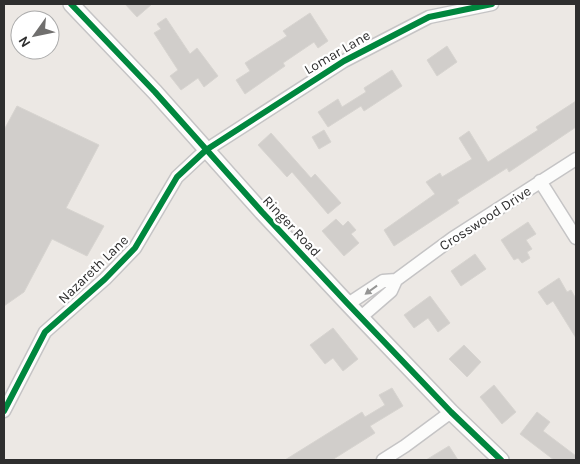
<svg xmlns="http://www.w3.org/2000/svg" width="580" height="464" viewBox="0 0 580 464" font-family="Karla,sans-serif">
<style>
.building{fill:#d1cecb;stroke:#d7d4d0}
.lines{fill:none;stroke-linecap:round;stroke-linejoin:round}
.minor-casing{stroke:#c5c4c5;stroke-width:15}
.tertiary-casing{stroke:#c5c4c5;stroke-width:18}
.minor{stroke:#fcfcfb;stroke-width:12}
.tertiary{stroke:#fcfcfb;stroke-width:15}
.cycleway-casing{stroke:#fff;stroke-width:9}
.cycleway{stroke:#00873e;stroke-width:6}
.oneway{fill:#959594}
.labels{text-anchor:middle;stroke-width:4.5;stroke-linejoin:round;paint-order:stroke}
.street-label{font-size:14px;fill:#2e2e2e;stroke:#fff}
</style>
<rect width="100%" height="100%" fill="#ece8e4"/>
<path class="building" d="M125,4h27l-15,13z
M310,13l18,28 -10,7 -4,-6 -31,21 2,3 -40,28 -9,-14 14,-9 -5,-8 42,-27 -4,-5z
M166,18l24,36 7,-6 21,28 -14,11 -6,-9 -17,12 -11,-14 8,-6 -24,-37 7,-4 -4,-5z
M447,46l10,16 -20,14 -10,-16z
M392,70l10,16 -38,25 -3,-5 -33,21 -10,-15 20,-13 4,8 24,-15 -2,-4z
M576,101v26l-67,45 -2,-4 -50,32 2,3 -65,43 -10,-16 51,-36 -9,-12 14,-9 2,4 30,-18 -13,-21 10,-7 19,31 50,-32 -2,-3z
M17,106l82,39 -33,63 38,18 -17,30 -35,-17 -28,53 -20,14v-176z
M324,130l7,12 -12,7 -7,-12z
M271,133l40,45 4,-4 26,29 -13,11 -36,-42 -5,5 -29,-32z
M336,219l7,7 5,-5 8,9 -5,4 8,9 -15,13 -22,-25z
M528,222l8,12 -10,6 6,9 -5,3 3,6 -8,5 -4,-5 -4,2 -13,-20z
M475,254l11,15 -25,17 -10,-15z
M559,278l8,14 4,-2 5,9v39l-23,-37 -6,4 -9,-13z
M430,296l20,27 -12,9 -10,-14 -14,10 -10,-13z
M333,328l25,31 -15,12 -10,-13 -8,6 -15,-19z
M464,345l17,17 -14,15 -18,-18z
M494,385l22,27 -14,12 -22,-27z
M392,388l11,18 -33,20 5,7 -43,27h-47l77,-48 3,5 20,-12 -6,-10z
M537,412l13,10 -7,9 33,25v4h-22l-34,-26z
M449,446l9,14h-32z"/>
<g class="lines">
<g class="minor-casing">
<path id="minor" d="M540,181l36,57
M348,304l35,-23 13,-1 57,-42 123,-79
M361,317l30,-26 5,-11
M4,411l41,-79 60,-53 30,-31 42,-71 29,-27 138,-89 85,-44 63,-13
M383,460l22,-14 46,-34"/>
</g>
<g class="tertiary-casing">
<path id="tertiary" d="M71,4l84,88 107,120 86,92 103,108 50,48"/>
</g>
<use href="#minor" class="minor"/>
<use href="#tertiary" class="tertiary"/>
<g class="cycleway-casing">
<path id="cycleway" d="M71,4l84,88 107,120 86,92 103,108 50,48
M4,411l41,-79 60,-53 30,-31 42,-71 29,-27 138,-89 85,-44 63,-13"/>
</g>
<use href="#cycleway" class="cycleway"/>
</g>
<defs><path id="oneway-solid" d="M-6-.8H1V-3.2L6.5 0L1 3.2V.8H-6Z" transform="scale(1.25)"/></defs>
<use class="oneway" href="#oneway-solid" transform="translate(371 290) rotate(144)"/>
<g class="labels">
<g class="street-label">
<text transform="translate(337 52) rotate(-30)" y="5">Lomar Lane</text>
<text transform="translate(485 218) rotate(-33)" y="5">Crosswood Drive</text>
<text transform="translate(292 226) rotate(47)" y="5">Ringer Road</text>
<text transform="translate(93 269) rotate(-44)" y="5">Nazareth Lane</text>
</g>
</g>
<rect width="580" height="464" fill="none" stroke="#2e2e2e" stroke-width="10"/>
<g transform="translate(35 35) rotate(237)"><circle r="24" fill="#ffffff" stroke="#ababab"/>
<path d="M0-4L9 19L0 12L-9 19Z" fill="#706f6e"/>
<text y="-8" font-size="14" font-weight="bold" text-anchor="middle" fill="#2e2e2e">N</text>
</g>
</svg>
